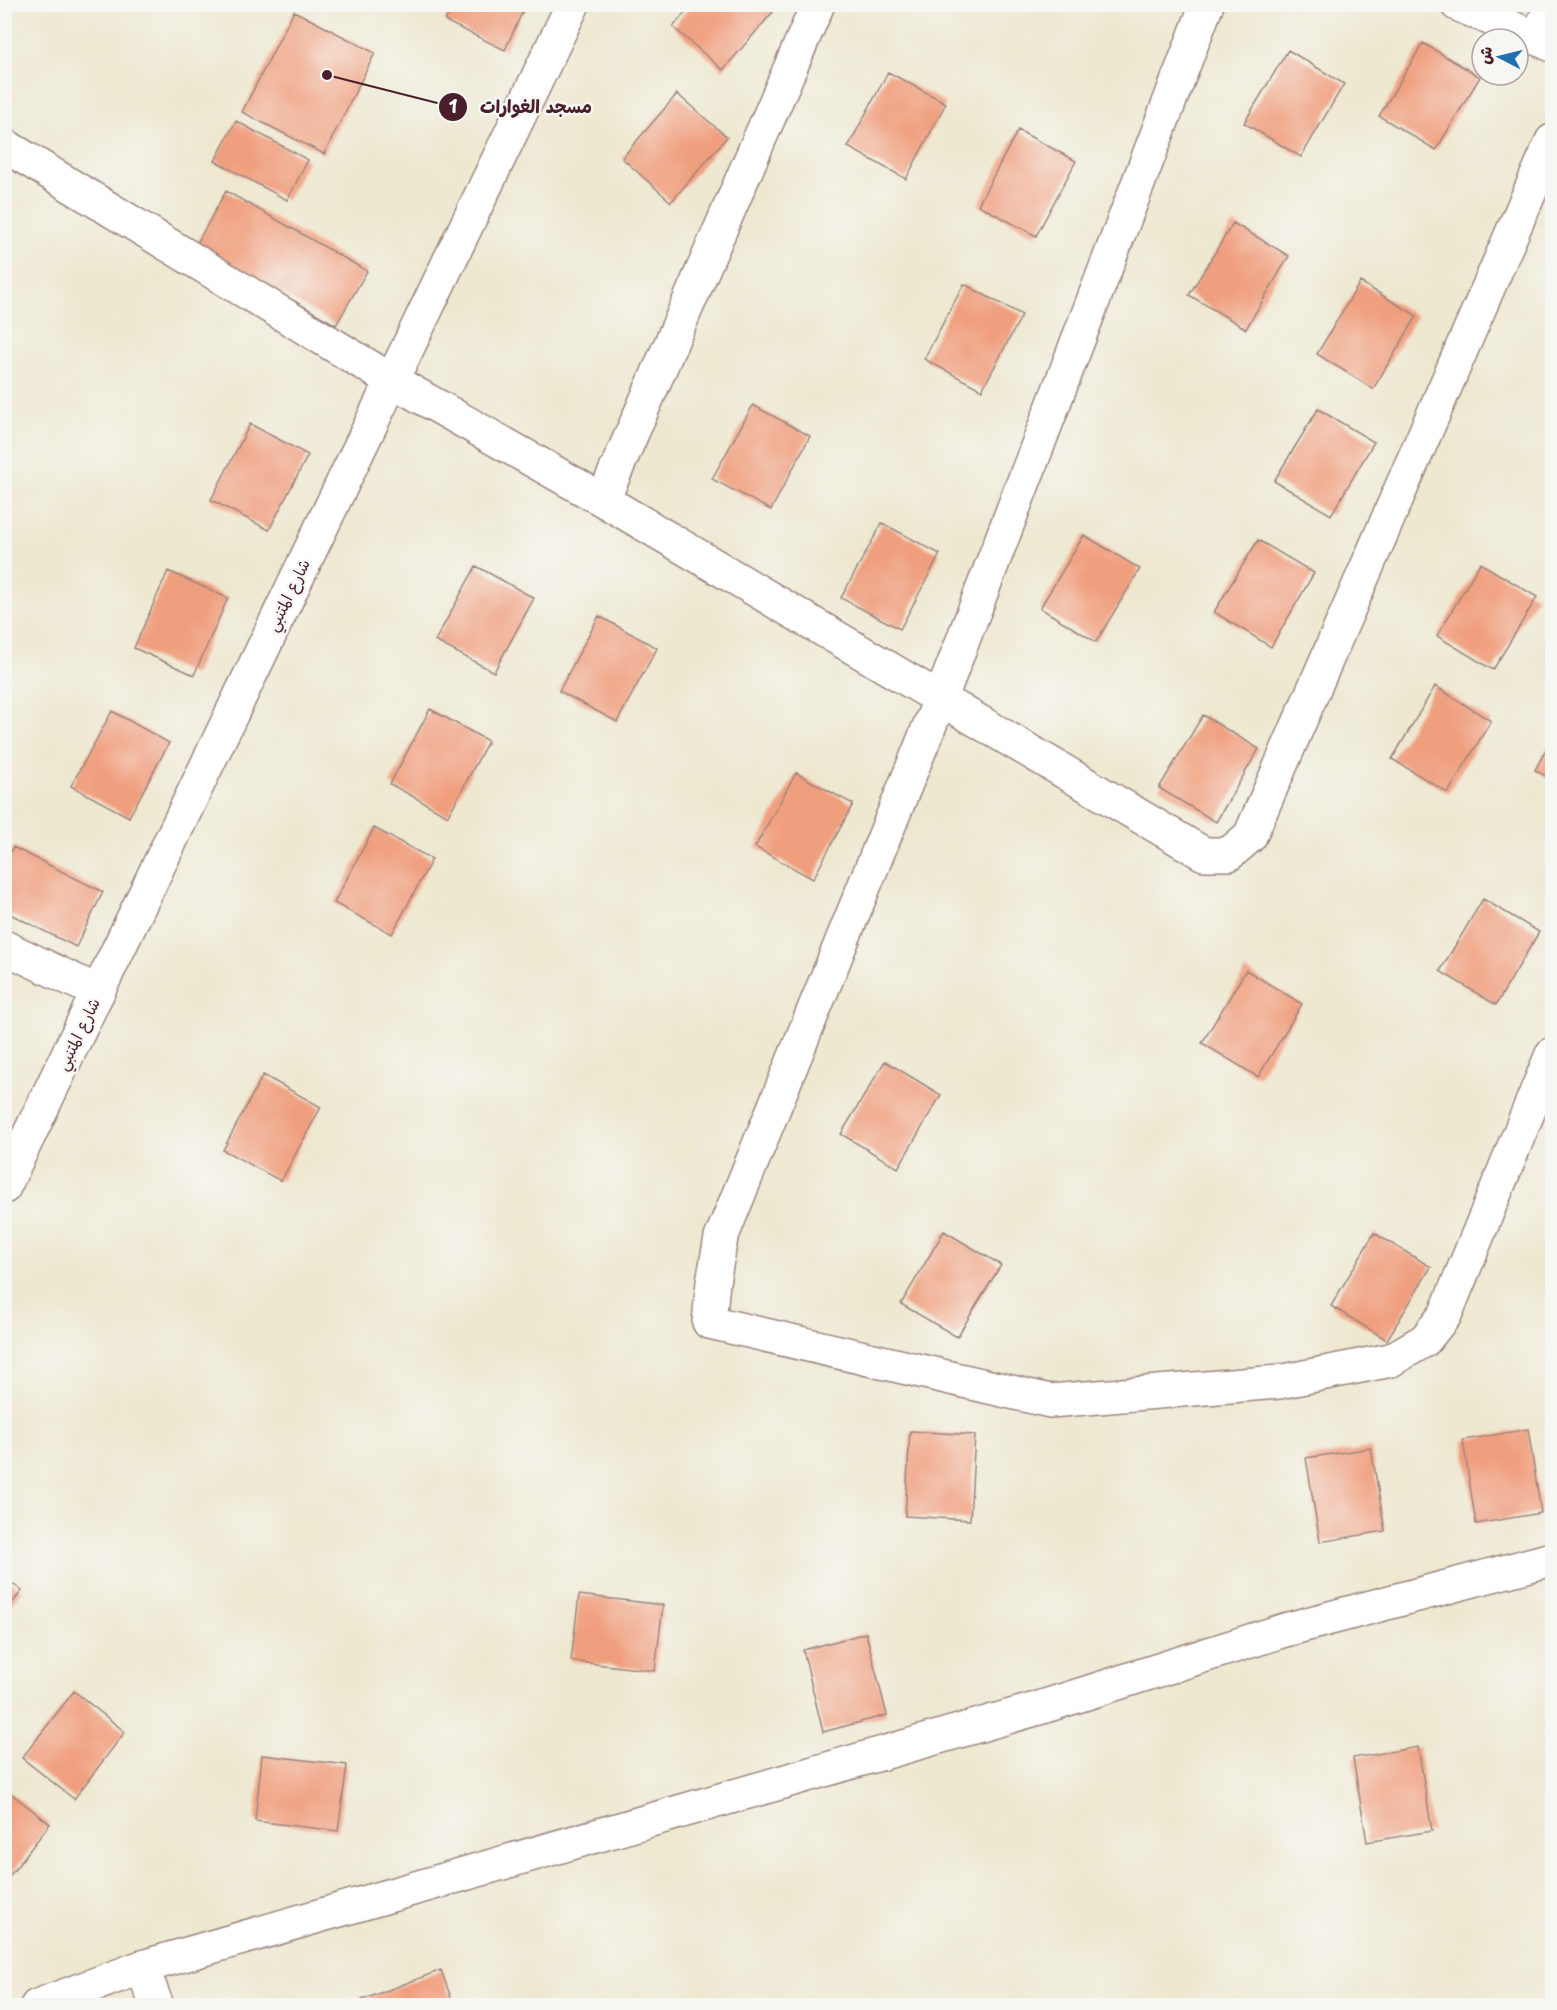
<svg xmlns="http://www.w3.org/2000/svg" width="1557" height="2010" viewBox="0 0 1557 2010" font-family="'Playpen Sans','Playpen Sans Arabic',sans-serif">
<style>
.building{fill:#f09f7e}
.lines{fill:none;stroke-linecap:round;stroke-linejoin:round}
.street-casing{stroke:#9c847e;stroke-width:36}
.secondary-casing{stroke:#9c847e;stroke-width:36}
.street{stroke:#fff;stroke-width:33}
.secondary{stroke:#fff;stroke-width:33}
.labels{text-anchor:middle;stroke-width:5;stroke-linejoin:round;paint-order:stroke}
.street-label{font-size:16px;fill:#4a1f2b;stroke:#f6f6f2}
.leader{fill:none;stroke:#4a1f2b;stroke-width:2}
.callout-dot{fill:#4a1f2b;stroke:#f6f6f2;stroke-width:2}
.mark-label{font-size:18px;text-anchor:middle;font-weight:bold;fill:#fff}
.callout-label{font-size:18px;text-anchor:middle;font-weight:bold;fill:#4a1f2b;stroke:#f6f6f2;stroke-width:5;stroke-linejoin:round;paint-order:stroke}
</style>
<rect width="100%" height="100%" fill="#f6f6f2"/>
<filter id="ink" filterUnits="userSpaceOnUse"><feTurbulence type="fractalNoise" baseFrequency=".0167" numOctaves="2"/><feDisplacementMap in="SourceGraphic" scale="12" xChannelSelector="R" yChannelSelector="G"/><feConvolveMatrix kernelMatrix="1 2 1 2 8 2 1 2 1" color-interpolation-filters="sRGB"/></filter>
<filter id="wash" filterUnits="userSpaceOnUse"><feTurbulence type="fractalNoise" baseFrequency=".008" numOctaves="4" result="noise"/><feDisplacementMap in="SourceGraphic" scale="24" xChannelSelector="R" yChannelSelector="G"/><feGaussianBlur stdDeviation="1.35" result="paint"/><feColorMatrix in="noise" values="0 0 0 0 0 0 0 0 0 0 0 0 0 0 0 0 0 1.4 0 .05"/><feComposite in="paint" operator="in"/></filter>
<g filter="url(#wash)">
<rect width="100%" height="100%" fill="#eee8d0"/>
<g id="blocks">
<path class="building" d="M453,4h73l-21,46 -60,-29z
M692,4h84l2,2 -55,64 -50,-43z
M294,11l81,42 -51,101 -82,-42z
M1423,43l57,34 -44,73 -57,-34z
M1288,50l56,34 -43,73 -57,-34z
M888,72l58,31 -40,76 -58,-32z
M677,94l50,43 -56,65 -49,-44z
M236,121l72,39 -21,40 -72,-39z
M1018,130l58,31 -40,75 -58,-31z
M226,191l141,80 -31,54 -140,-80z
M1233,223l56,33 -43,73 -57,-34z
M1360,282l57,34 -44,73 -56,-35z
M964,284l58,31 -40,75 -58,-31z
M753,405l57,31 -39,74 -59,-31z
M1318,409l56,33 -43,73 -57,-34z
M250,424l58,31 -39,75 -58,-30z
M882,523l58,31 -40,75 -59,-31z
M1084,535l56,34 -44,73 -56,-34z
M1258,540l56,33 -43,74 -57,-35z
M1480,563l57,34 -44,73 -56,-34z
M476,566l58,32 -40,74 -59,-31z
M168,571l60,27 -34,77 -60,-27z
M599,616l58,32 -40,74 -58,-31z
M1435,686l56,35 -43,72 -56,-34z
M430,709l58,32 -40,75 -58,-32z
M112,711l57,32 -40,74 -58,-31z
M1203,715l56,34 -43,73 -57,-34z
M1552,739v41l-17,-10z
M796,773l57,31 -40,75 -58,-32z
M374,828l58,31 -40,75 -58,-31z
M13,847l90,45 -27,55 -72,-36v-46z
M1483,899l56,33 -43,73 -56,-34z
M1246,970l56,34 -44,73 -56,-34z
M885,1061l56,34 -43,73 -57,-34z
M263,1075l58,32 -40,74 -58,-31z
M944,1231l57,34 -44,72 -56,-33z
M1374,1233l57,34 -44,73 -56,-34z
M1528,1429l13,84 -65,11 -13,-84z
M910,1431l65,4 -5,85 -65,-4z
M1371,1448l14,83 -65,11 -14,-84z
M4,1577l18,14 -18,22z
M579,1595l84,10 -8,66 -84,-10z
M866,1633l21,82 -64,17 -20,-82z
M74,1691l51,41 -51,67 -52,-41z
M1418,1747l14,84 -65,11 -14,-84z
M262,1755l85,10 -9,66 -83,-10z
M4,1788l46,36 -46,59z
M441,1970l13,36h-90l-2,-6z"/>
</g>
</g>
<g filter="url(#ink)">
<use href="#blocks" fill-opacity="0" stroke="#9c847e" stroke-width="1.5"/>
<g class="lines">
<g class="street-casing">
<path id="street" d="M1207,4l-267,696 -219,538 -8,44 -4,40 341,79 229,-19 112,-22 34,-20 20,-25 107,-261
M1537,38l15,-34
M4,145l387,235 212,120 601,354h25l21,-18 302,-695
M603,500l215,-496
M4,947l94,45
M142,1967l15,39
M37,2006l105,-39 897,-259 246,-78 267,-71"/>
</g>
<g class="secondary-casing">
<path id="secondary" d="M1457,4l95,41
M4,1187l569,-1183"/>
</g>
<use href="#street" class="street"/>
<use href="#secondary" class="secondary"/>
</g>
</g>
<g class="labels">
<g class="street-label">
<text transform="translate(288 595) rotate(-64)" y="6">شارع المتنبي</text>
<text transform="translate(78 1034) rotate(-64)" y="6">شارع المتنبي</text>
</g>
</g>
<path class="leader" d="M327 75L453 107"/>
<g class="callout-dot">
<circle cx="327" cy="75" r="6"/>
<circle cx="453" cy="107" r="15"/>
</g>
<g class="mark-label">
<text x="453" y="113">1</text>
</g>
<g class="callout-label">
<text x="536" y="113">مسجد الغوارات</text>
</g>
<rect width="1557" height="2010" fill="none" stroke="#f6f6f2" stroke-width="24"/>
<g transform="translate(1500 57) rotate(277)"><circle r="28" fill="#f6f6f2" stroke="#b1a0a2" stroke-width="1.5"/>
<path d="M0-4.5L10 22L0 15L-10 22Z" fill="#1f6fb2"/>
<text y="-9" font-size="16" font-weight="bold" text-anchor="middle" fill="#4a1f2b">ش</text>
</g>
</svg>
